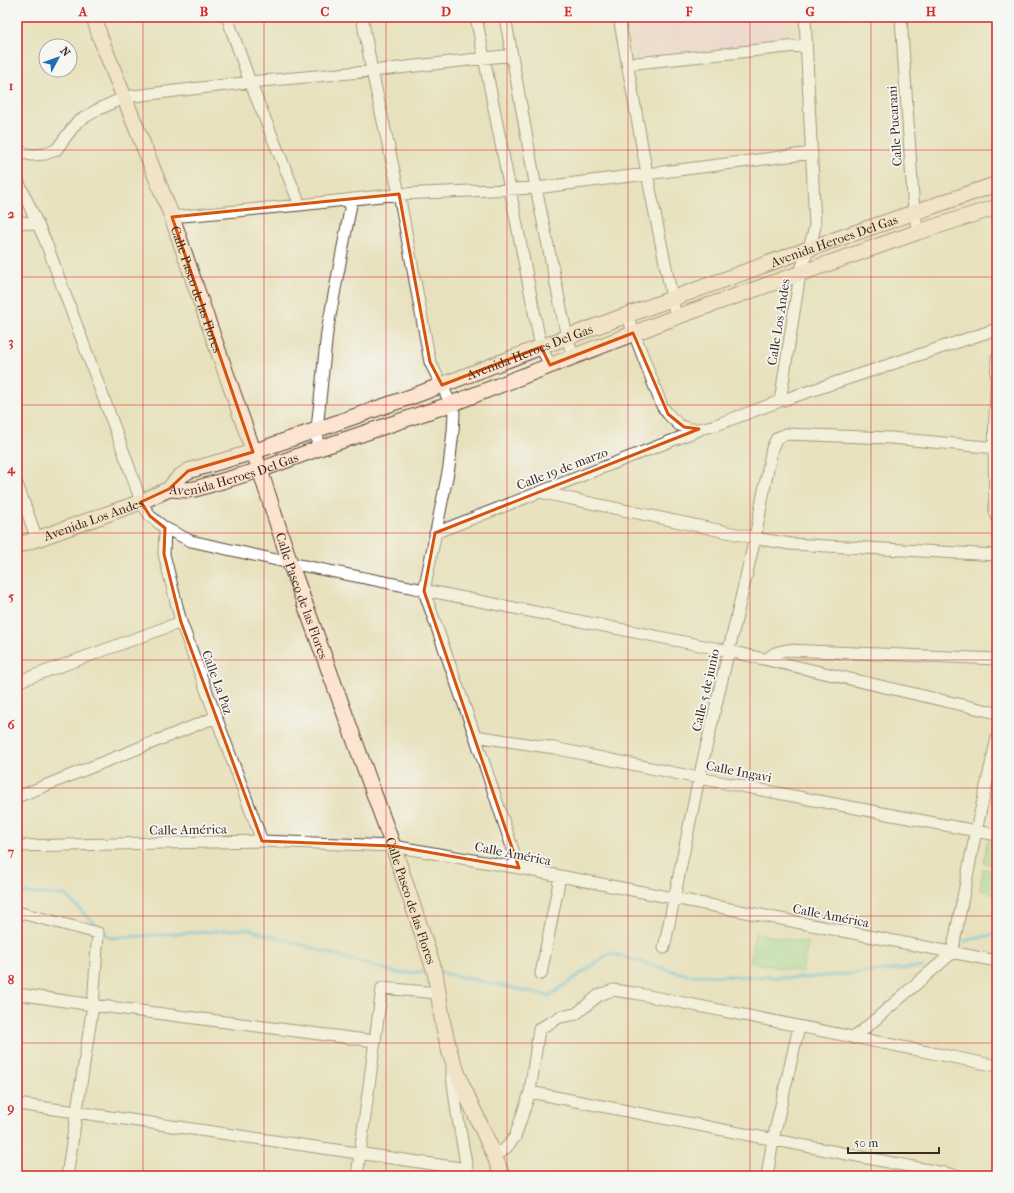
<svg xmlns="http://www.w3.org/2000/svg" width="1014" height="1193" viewBox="0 0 1014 1193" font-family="'IM FELL French Canon',serif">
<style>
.built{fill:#f3cfdf}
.green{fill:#93dd99;stroke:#67845c}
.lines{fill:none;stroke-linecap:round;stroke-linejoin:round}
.stream{stroke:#5ebddc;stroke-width:3.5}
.street-casing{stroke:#554536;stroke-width:13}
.secondary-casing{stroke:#554536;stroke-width:17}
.street{stroke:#fff;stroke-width:11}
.secondary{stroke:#fde4d1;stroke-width:15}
.marked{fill:none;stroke:#d7540e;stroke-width:3;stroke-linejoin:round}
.grid{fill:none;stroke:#d62828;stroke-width:1;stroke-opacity:0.55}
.labels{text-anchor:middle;stroke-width:3.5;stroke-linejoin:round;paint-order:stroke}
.street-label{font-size:13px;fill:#3b2a1e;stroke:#f6f6f2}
.neatline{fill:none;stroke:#d62828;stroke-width:1.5}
.grid-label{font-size:13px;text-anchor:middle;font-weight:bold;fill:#d62828}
</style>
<rect width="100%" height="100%" fill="#f6f6f2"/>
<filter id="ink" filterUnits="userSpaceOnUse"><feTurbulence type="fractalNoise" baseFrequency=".025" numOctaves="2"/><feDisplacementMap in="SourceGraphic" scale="8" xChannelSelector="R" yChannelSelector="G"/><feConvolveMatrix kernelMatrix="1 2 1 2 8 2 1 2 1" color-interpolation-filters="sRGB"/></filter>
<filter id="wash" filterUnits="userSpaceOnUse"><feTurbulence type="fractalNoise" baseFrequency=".012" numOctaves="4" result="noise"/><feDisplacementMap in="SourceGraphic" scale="16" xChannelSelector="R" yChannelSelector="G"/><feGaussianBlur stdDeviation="0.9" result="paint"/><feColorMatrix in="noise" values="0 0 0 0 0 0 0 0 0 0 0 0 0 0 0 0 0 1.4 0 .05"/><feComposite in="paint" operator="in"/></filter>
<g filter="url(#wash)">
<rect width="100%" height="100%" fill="#e8e1bd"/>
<path class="built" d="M628,17h159l2,23 -153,20z"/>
<path class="green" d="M987,841l10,2v18l-2,4 -11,-2z
M983,869l11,1v6l3,5v13l-17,-4z
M755,933l53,10 -6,29 -52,-10z"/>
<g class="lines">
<path class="stream" d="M17,893l48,2 45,43 138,-9 149,44 34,-1
M964,941l33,-7
M439,972l110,24 61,-43 77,22 118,3 117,-11"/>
</g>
</g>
<g filter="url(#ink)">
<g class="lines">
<g class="street-casing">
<path id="street" d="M227,17l23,65 50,123
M362,17l10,54 27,123 31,168 21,42 3,9 -1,18 -4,36 -25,124 51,145 44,132
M476,17l65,330 9,18
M505,17l31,171 31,149 6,19
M619,17l28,157 29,143
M901,17l13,195 4,20
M627,64l179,-19
M17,151l14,4 14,-1 11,-4 21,-28 20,-12 28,-13 125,-15 122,-11 140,-16
M17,179l28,61 82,221 14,41 9,14 15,12 26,13 99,22 439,88 268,62
M172,217l128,-12 99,-11 137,-6 276,-35
M17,221l21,4
M627,315l35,91 6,8 11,11 10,4h10l17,-4 64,-24 217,-72
M997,357l-3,91 1,63 2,6
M780,401l20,-127c4,-16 12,-31 15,-48l-10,-209
M317,449v-20l10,-97 25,-133
M17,484l20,55
M539,492l216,46 35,6 207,11
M165,528l-1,26 17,68 81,219
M435,533l264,-103
M767,659l8,-6 11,-3 211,9
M17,682l164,-60
M475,736l79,12 145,30 298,57
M17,797l199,-80
M17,846l245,-5 131,5 126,22 478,93
M17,912l81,21 -5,72 -26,171
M664,948l35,-170 56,-240 17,-90 5,-10 9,-4 105,4 106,10
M541,974l19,-97
M17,994l76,11 281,36
M854,1038l98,-85 24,-122 21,-93
M452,1067v9l5,37 11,61
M530,1092l429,84
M17,1104l59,8 391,57
M495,1157l11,-9 9,-11 15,-45 9,-63 21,-12 16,-3 23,-19 14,-5 21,3 363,73
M357,1176l25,-188 56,5
M767,1176l6,-36 26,-113"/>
</g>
<g class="secondary-casing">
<g id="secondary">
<path id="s1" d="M94,17l6,20 72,180 28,82 60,171 30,93 103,283 42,126 8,52 7,29 12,32 33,72 7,19"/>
<path id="s2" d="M169,489l17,1 9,-1 65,-19 57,-21 134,-45 225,-87 242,-85 79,-25"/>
<path id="s3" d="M17,546l124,-44 28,-13 10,-12 9,-6 65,-19 163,-57 151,-58 241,-88 189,-65"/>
</g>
</g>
<use href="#street" class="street"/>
<use href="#secondary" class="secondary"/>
</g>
</g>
<path d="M0 0H1014V1193H0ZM399,194l31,168 12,23 99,-38 9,18 83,-32 35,81 16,13 15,2 -264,104 -11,58 95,277 -126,-22 -131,-5 -81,-219 -17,-68 1,-26 -15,-12 -9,-14 28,-13 19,-18 65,-19 -81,-235z" fill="#e8e1bd" fill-opacity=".55" fill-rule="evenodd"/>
<path class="marked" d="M399,194l31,168 12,23 99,-38 9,18 83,-32 35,81 16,13 15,2 -264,104 -11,58 95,277 -126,-22 -131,-5 -81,-219 -17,-68 1,-26 -15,-12 -9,-14 28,-13 19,-18 65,-19 -81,-235z"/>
<path class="grid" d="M143,17v1159M264,17v1159M386,17v1159M507,17v1159M628,17v1159M750,17v1159M871,17v1159M17,150h980M17,277h980M17,405h980M17,533h980M17,660h980M17,788h980M17,916h980M17,1043h980"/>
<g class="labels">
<g class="street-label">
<text transform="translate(894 126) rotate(-94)" y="5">Calle Pucarani</text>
<text dy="5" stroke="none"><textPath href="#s3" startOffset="875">Avenida Heroes Del Gas</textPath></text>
<text dy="5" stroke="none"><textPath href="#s1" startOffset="291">Calle Paseo de las Flores</textPath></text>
<text transform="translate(778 322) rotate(-81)" y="5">Calle Los Andes</text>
<text dy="5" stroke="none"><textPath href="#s3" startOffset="551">Avenida Heroes Del Gas</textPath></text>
<text transform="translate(562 468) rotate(-21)" y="5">Calle 19 de marzo</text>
<text dy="5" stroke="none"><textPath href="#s2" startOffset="67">Avenida Heroes Del Gas</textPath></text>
<text dy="5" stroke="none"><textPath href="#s3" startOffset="81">Avenida Los Andes</textPath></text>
<text dy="5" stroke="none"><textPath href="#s1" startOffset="615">Calle Paseo de las Flores</textPath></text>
<text transform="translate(218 682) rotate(70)" y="5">Calle La Paz</text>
<text transform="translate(705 690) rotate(-77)" y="5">Calle 5 de junio</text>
<text transform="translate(739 771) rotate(11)" y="5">Calle Ingavi</text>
<text transform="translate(188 829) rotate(-1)" y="5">Calle América</text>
<text transform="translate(513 853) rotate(11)" y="5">Calle América</text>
<text dy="5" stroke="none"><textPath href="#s1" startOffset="939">Calle Paseo de las Flores</textPath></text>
<text transform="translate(831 915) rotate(11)" y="5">Calle América</text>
</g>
</g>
<rect width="1014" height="1193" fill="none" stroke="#f6f6f2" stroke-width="44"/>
<g transform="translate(58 58) rotate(49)"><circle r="19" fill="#f6f6f2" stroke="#aba49d"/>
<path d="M0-3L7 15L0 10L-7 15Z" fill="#1f6fb2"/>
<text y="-6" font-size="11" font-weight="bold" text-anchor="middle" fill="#3b2a1e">N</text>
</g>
<path d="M848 1147v6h91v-6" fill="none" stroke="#3b2a1e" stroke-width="2"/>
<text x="854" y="1147" font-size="12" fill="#3b2a1e" stroke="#f6f6f2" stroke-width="3" paint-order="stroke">50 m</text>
<rect x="22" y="22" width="970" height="1149" class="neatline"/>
<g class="grid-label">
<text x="83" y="16">A</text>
<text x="204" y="16">B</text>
<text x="325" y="16">C</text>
<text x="446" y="16">D</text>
<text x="568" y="16">E</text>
<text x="689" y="16">F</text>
<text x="810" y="16">G</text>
<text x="931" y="16">H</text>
<text x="11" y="90">1</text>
<text x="11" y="218">2</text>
<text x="11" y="346">3</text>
<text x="11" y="473">4</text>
<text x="11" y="601">5</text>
<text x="11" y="729">6</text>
<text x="11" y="856">7</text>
<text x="11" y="984">8</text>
<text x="11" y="1112">9</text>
</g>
</svg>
